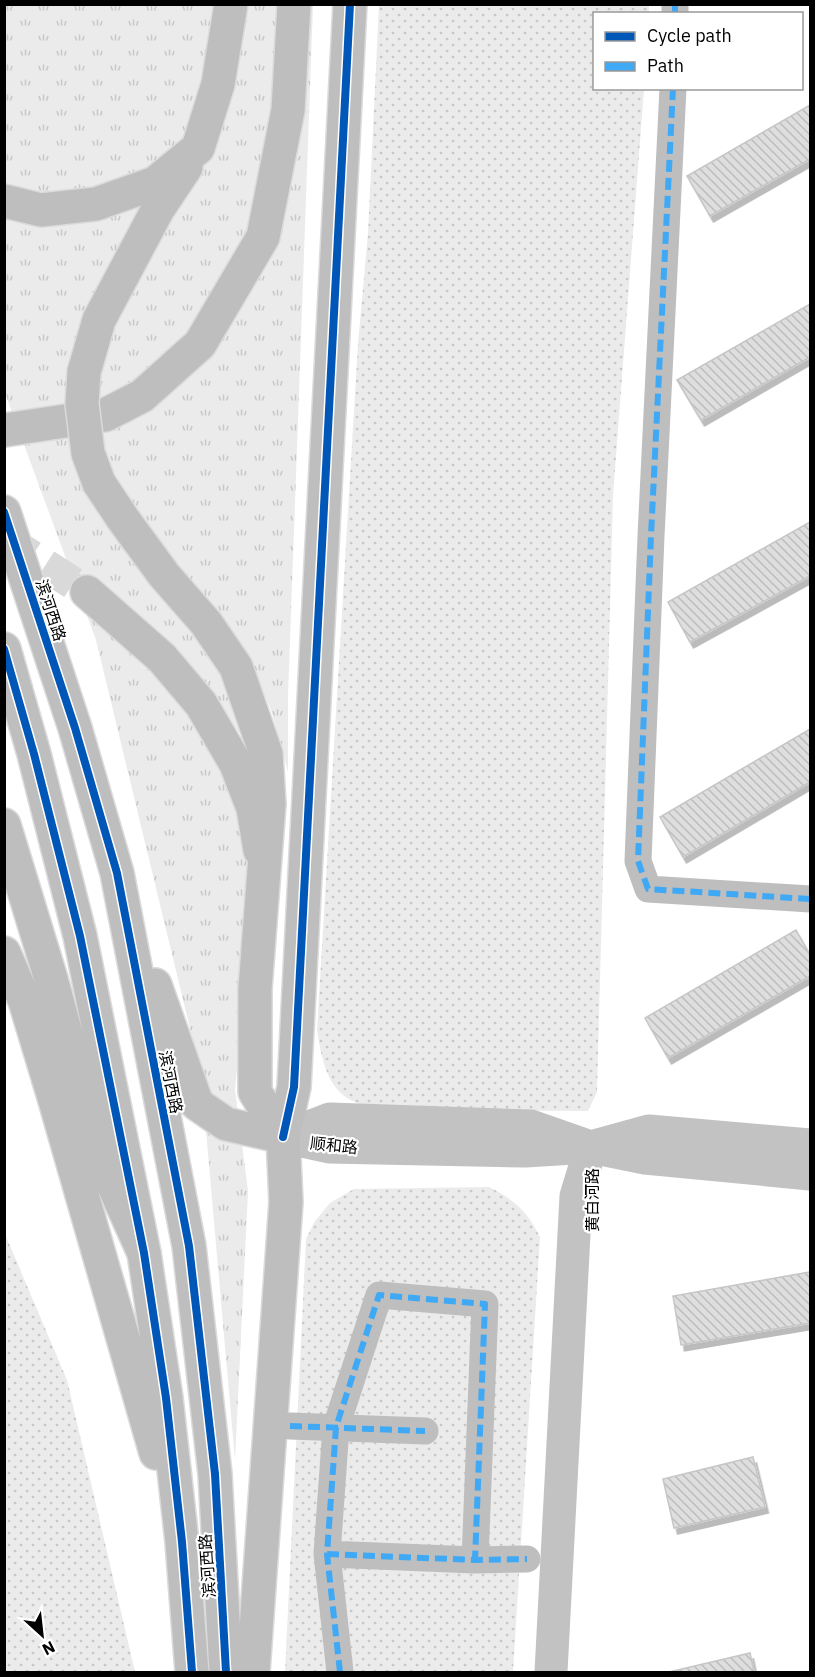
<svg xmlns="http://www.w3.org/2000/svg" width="815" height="1677" viewBox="0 0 815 1677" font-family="'IBM Plex Sans','Noto Sans SC',sans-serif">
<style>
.grass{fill:url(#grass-tufts)}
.park{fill:url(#park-dots)}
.building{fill:url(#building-back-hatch);stroke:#c6c6c6;stroke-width:1.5;filter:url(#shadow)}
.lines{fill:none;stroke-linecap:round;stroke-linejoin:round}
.primary-tunnel{stroke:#d9d9d9;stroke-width:33;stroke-dasharray:33 16;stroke-linecap:butt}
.primary-casing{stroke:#dbdbdb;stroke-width:36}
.highway-casing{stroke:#dbdbdb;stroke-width:36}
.street{stroke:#bebebe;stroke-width:27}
.secondary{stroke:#c2c2c2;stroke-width:33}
.primary{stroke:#bebebe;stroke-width:33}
.highway{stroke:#bebebe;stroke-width:33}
.highway-bridge-casing{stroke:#dbdbdb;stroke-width:36;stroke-linecap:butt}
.highway-bridge{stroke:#bebebe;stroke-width:33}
.quiet{stroke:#3fa9f5;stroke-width:6;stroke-dasharray:12 6;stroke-linecap:butt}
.cycleway-casing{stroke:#fff;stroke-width:11}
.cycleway{stroke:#0057b8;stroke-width:8}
.labels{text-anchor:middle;stroke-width:4.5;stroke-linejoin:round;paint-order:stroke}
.street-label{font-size:16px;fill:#000;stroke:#fff}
</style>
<defs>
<pattern id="grass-tufts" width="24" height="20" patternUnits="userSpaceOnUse" patternTransform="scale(1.5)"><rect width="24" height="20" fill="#ebebeb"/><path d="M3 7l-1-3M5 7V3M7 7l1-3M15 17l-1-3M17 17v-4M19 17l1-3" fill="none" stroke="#c8c8c8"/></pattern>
<pattern id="park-dots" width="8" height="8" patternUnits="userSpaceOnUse" patternTransform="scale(1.5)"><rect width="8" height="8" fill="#ebebeb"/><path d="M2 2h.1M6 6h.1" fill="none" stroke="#c8c8c8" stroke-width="1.8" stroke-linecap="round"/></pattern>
<pattern id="building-back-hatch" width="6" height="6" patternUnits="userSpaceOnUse" patternTransform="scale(1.5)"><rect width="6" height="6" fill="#dedede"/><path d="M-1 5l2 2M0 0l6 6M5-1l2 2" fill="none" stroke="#bdbdbd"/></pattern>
<filter id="shadow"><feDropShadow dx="3.5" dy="6" stdDeviation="0" flood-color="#0004"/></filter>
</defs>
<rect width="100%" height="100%" fill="#fff"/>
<path class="grass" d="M5,5h308l-25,691v76l-17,-62 -27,-59 1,89 -42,-52 25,93 18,52 6,72 -17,185 13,101 -13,269 -34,-386 -105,-434 -91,-247z"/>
<path class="park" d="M379,5h270v8l-55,1v74l50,1 -31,406 -16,597 -9,19 -209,-1c-9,-4 -23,-6 -32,-12 -22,-15 -26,-44 -30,-68l41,-686 10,-111z
M489,1187c26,13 38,24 51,50l-27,435h-228l21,-433 9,-18 15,-18 24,-14z
M5,1234l62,146 68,292h-130z"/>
<path class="building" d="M810,105v54l-100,57 -23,-40z
M810,304v53l-109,63 -24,-40z
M810,522v54l-120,66 -22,-40z
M810,729v53l-127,75 -23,-40z
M796,930l14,25v21l-142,82 -23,-40z
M810,1272v51l-129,22 -8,-49z
M753,1457l12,50 -91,21 -11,-49z
M750,1653l4,19h-85z"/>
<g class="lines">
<path class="primary-tunnel" d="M4,539l83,53"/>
<g class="primary-casing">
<path id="primary" d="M5,430l100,-15 37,-19 58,-52 63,-107 25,-127 6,-106
M4,512l71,216 42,145 72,373 26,228 11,198
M87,592l75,66 39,46 35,60 17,44 7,42
M4,649l30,105 46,182 64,317 22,145 16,144 10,130
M4,953l21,48 29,96 102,356
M155,985l42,119 29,20 57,13
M253,1672l33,-470 -3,-65 11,-50 56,-1083"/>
</g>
<g class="highway-casing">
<path id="highway" d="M4,201l37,9 55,-6 59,-21 43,-35 20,-64 13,-80
M84,372l15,-52 59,-111 28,-42
M88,453l11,30 24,36 41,56 42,48 30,44 30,87 3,50 -14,185v103l28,45
M4,825l47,154 48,174 45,100"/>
</g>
<path class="street" d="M675,14v-10
M673,88l-22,448 -13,325 10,28 162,10
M290,1426l135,5
M327,1554l148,6 52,-1
M340,1672l-13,-118 9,-127 43,-132 106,9 -10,256"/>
<path class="secondary" d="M283,1137l47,-18 201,7 60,21 54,11 165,16
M283,1137l46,10 196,4 66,-4 58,-16 161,14
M551,1672l25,-476 15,-49"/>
<use href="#primary" class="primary"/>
<use href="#highway" class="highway"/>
<g class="highway-bridge-casing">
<path id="highway-bridge" d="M84,372l-2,32 6,49"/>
</g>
<use href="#highway-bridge" class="highway-bridge"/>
<path class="quiet" d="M675,14v-10
M673,88l-22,448 -13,325 10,28 162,10
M290,1426l135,5
M327,1554l148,6 52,-1
M340,1672l-13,-118 9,-127 43,-132 106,9 -10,256"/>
<g class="cycleway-casing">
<path id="cycleway" d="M4,512l71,216 42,145 72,373 26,228 11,198
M4,649l30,105 46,182 64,317 22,145 16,144 10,130
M283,1137l11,-50 56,-1083"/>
</g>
<use href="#cycleway" class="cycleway"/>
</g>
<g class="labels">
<g class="street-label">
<text transform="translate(51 610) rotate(72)" y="6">滨河西路</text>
<text transform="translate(171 1082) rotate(79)" y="6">滨河西路</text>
<text transform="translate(334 1145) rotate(6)" y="6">顺和路</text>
<text transform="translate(592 1200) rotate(-90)" y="6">黄白河路</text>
<text transform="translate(207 1566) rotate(-94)" y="6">滨河西路</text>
</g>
</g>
<rect width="815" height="1677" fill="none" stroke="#000000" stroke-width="12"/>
<rect x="593" y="12" width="210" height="78" fill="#ffffff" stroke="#999999" stroke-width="1.5"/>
<rect x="605" y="32" width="30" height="9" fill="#0057b8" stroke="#999999" stroke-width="1.5"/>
<text x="647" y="42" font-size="18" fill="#000000">Cycle path</text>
<rect x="605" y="62" width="30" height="9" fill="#3fa9f5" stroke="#999999" stroke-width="1.5"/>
<text x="647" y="72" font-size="18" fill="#000000">Path</text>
<g transform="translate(42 1635) rotate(153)" stroke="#ffffff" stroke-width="4.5" paint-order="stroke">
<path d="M0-4.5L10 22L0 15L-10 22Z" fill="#000000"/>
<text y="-9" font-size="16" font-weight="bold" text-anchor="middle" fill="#000000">N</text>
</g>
</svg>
